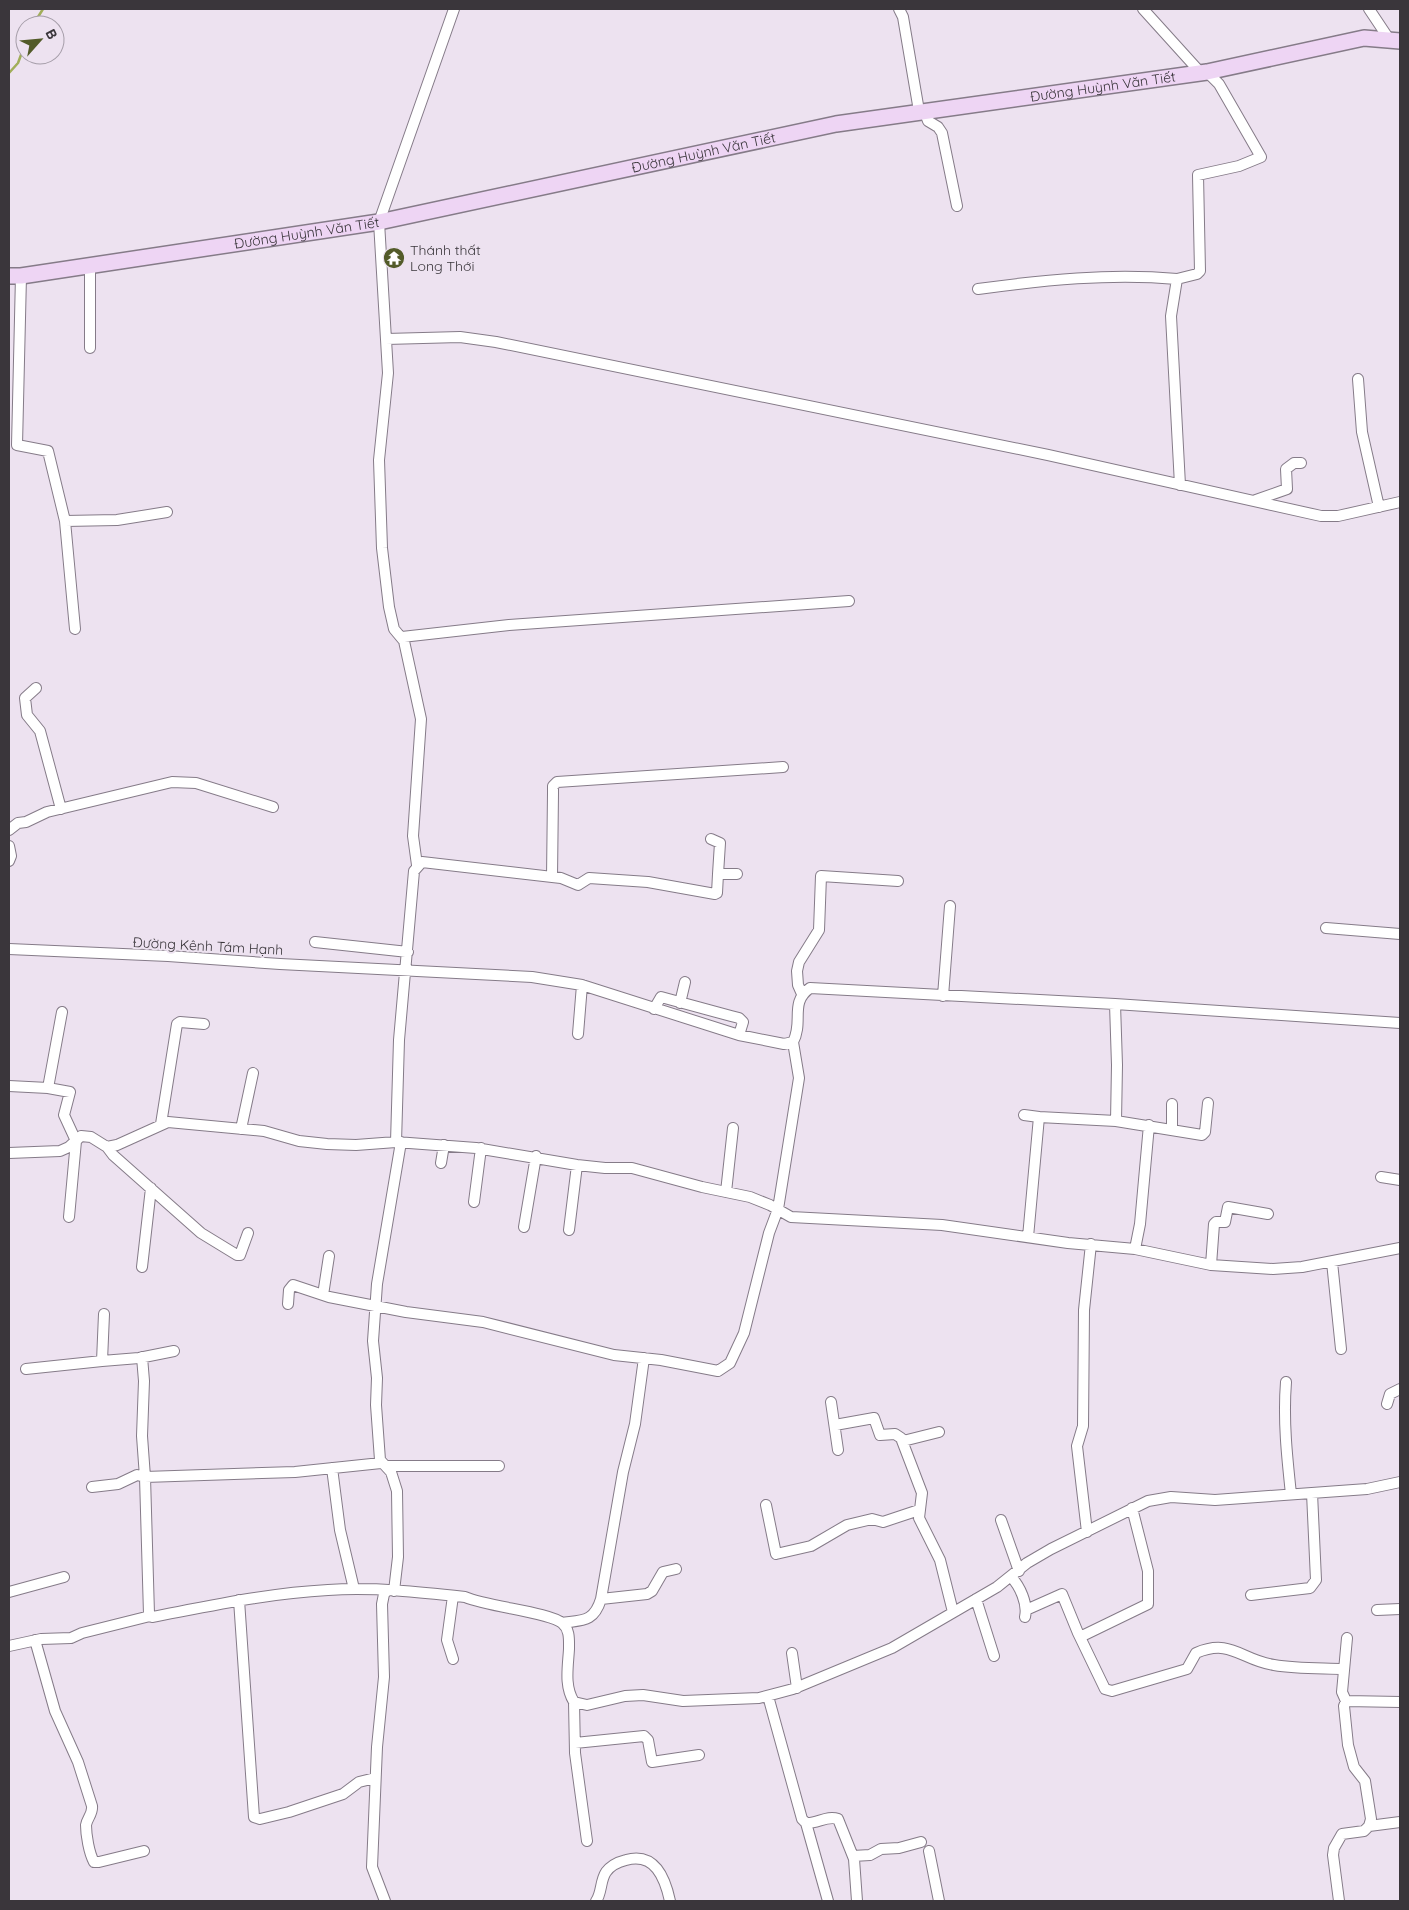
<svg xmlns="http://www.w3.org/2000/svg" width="1409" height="1910" viewBox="0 0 1409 1910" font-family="Quicksand,sans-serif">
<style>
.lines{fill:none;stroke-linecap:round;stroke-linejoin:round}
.stream{stroke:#a1ae59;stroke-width:2.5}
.street-casing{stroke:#857b88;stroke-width:12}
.secondary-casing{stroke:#857b88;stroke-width:18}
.street{stroke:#fff;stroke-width:10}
.secondary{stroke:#eed5f4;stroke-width:15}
.labels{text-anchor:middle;stroke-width:4;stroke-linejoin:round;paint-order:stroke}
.street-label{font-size:14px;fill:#3a363b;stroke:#ede2f0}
.poi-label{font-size:14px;fill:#3a363b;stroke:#ede2f0;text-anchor:start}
</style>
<rect width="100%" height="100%" fill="#ede2f0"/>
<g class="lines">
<path class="stream" d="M33,25l10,-16
M9,73l9,-10 7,-19"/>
<g class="street-casing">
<path id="street" d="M899,9l4,8 16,94
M1143,9l57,63
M1369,9l20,30
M924,110l4,11 10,6 4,6 15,73
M21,276l-4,169 31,6 17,70 10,108
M978,289c66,-9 132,-16 199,-10
M386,339l74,-2 36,5 552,113 273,61h17l62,-14
M90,348v-83
M1358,379l4,53 17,75
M1180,485l-9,-169 6,-37 20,-5 3,-3 -2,-96 41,-9 22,-9 -42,-73 -12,-12
M1256,500l31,-11 -1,-20 8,-6h7
M65,521l52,-1 50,-8
M402,637l107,-12 340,-24
M36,688l-11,10 2,17 13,16 21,78
M9,830l9,-7 8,-1 21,-10 125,-30 24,1 77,24
M711,839l9,4 -2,31
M9,846l2,10 -2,5
M417,865l-4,-29 8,-117 -17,-78 -10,-12 -5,-22 -7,-59 -3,-88 9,-87 -9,-151 75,-213
M552,877l1,-84v-7l4,-4 226,-15
M1326,928l74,6
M315,942l93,10
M9,949l159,7 112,8 252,13 50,8 157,50 45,9 9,-2c11,-21 -4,-39 17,-54l305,16 285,19
M802,994l-4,-9 -1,-14 2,-9 20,-32 2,-54 77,5
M943,996l7,-90
M680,1003l5,-21
M1115,1004l2,61 -1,56
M654,1009l7,-12 70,19 8,2 4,4 -4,13
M578,1034l4,-49
M9,1086l39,2 22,4 -6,23 12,26 -7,76
M48,1088l14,-76
M1172,1104v26
M1024,1115l15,2 -11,120
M1039,1117l77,4 86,14 3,-3 3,-29
M161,1124l16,-100 3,-2 24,2
M241,1129l12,-56
M396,1142l3,-102 15,-169 8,-9 139,16 17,7 11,-7 59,4 67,12 2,-1 1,-19h19
M107,1147l6,8 88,78 36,22h3l8,-22
M9,1153l51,-2 9,-4 12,-11 10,1 16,10 10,-2 51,-23 96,9 35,10 28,3 29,1 40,-3 80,6 101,17 28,3h27l70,19 48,10 20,8 21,12 151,8 126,18 67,6 76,16 62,4 29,-2 98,-19
M441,1163l3,-18
M1381,1177l19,3
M726,1192l7,-64
M474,1202l7,-54
M524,1227l12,-71
M569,1230l8,-65
M1135,1249l5,-25 9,-99
M1332,1262l9,87
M1211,1265l3,-41 2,-2h9l3,-15 40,7
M142,1267l9,-79
M323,1295l6,-39
M288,1304l1,-14 4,-5 36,12 77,15 77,10 131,33 47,5 57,11 12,-8 14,-30 25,-100 9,-24 21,-131 -6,-36
M142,1357l2,24 -2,55 3,41 150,-5 86,-9
M102,1361l37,-3 35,-7
M26,1369l76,-8 2,-47
M1286,1382c-3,38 1,75 5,112
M831,1402l7,48
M1387,1404l3,-10 10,-5
M835,1425l39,-7 6,17 15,-1 6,4 21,55 -3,25 21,42 13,52
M903,1441l36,-9
M386,1466h113
M332,1468l8,62 14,59
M92,1487l26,-3 19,-9 8,2 4,137 3,3c58,-11 117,-24 176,-27 46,-3 92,2 137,7 23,10 84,15 97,26 8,6 7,17 7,26 -1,18 -5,37 5,53l13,3 38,-9 18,-1 40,6 76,-3 34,-9 99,-41 105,-61 30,-24 24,-14 97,-48 23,-4 44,3 152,-11 33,-7
M766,1505l10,49 35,-8 36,-21 25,-6 11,3 36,-12
M1001,1520l18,51
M1087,1532l-10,-86 6,-20 1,-116 7,-66
M1011,1577c9,9 17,27 14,40
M394,1591l4,-34 -1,-66 -6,-19 -11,-12 -4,-55 1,-27 -4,-37 4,-57 24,-142
M9,1592l55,-15
M1251,1595l59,-7 6,-8 -4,-87
M601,1599l46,-5 5,-3 11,-19 13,-3
M976,1599l18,57
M239,1600l15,217 6,2 29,-7 54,-18 16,-12 16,-4
M1026,1610l36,-16 16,39 27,56 7,2 75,-22 9,-16c35,-15 45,7 78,12 23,4 47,3 70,4
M1377,1610l23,-1
M562,1623c21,-3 32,-1 39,-24l22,-127 12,-48 9,-66
M1080,1637l68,-33v-33l-16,-63
M35,1640l20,71 23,51 14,44c1,8 -5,12 -6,19 0,10 3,28 8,37h5l45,-11
M9,1646l32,-7 30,-1 11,-5 68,-17
M792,1653l5,35
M453,1659l-6,-19 6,-44
M768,1696l34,123 4,4c11,1 21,-8 32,-4l16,40 3,42
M1346,1701l-4,-9 5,-54
M574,1702l1,51 12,88
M575,1743l69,-7 4,4 4,22 47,-7
M806,1823l22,78
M1369,1826l31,-4
M929,1851l10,50
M853,1856l17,-1 11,-6 18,-1 22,-6
M385,1901l-13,-34 5,-120 7,-70 -2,-73 2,-10 4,-4
M596,1901c6,-8 4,-20 10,-29 5,-7 12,-10 20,-12 29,-8 39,18 44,41
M1339,1901l-6,-46 1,-7 8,-14 22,-3 5,-5 2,-7 -6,-38 -11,-14 -6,-22 -4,-39 2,-5 54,1"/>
</g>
<g class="secondary-casing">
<g id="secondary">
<path id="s1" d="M9,276h12l358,-54 457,-98 371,-52 157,-34 36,3"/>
</g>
</g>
<use href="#street" class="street"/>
<use href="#secondary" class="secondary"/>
</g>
<defs>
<g id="temple-disc" transform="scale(1.125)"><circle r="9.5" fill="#535b29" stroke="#ede2f0"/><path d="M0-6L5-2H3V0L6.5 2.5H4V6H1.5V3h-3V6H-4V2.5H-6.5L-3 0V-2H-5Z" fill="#fff"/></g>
</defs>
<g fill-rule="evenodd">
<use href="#temple-disc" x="394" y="258"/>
</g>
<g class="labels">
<g class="street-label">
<text dy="5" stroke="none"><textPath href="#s1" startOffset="1111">Đường Huỳnh Văn Tiết</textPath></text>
<text dy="5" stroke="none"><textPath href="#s1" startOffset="706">Đường Huỳnh Văn Tiết</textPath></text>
<text dy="5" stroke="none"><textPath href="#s1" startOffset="301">Đường Huỳnh Văn Tiết</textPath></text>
<text transform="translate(208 946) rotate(3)" y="5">Đường Kênh Tám Hạnh</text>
</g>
<g class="poi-label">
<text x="410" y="255">Thánh thất<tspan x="410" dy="16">Long Thới</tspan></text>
</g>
</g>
<rect width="1409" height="1910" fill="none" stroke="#3a363b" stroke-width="20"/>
<g transform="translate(40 40) rotate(63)"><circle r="24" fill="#ede2f0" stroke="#a59da8"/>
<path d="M0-4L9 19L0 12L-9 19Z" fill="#535b29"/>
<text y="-8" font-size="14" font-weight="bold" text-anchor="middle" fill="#3a363b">B</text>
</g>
</svg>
